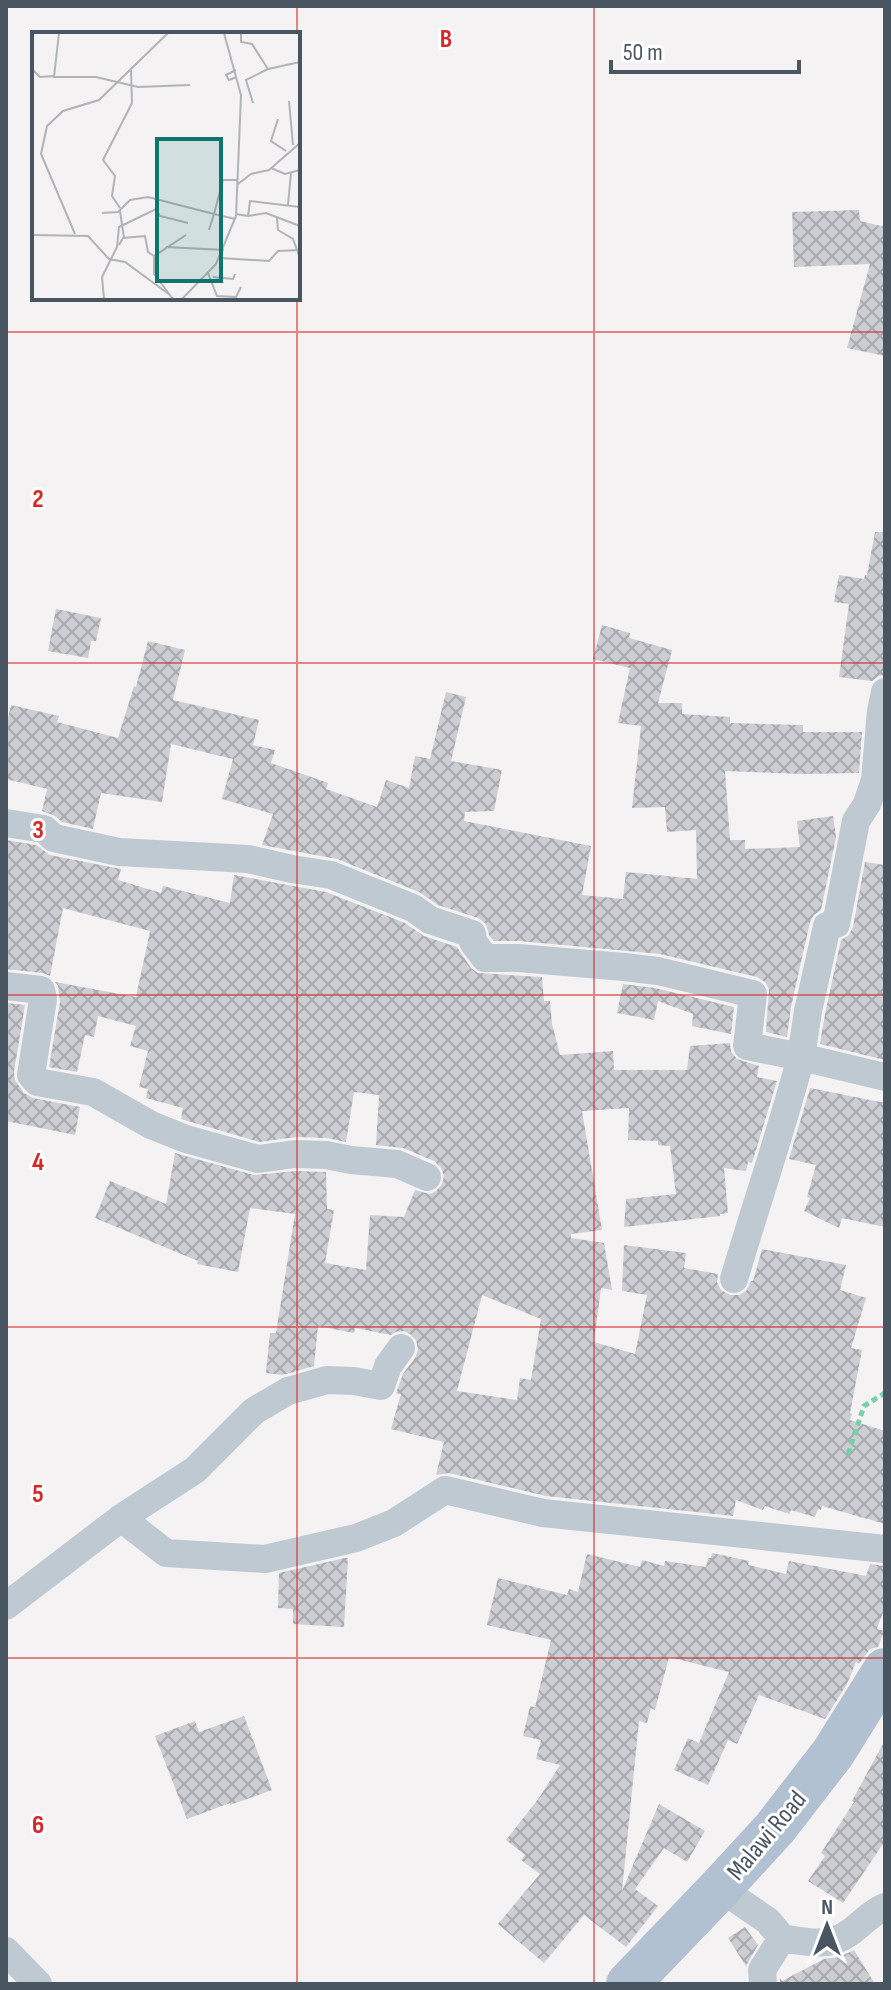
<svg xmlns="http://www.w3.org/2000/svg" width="891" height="1990" viewBox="0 0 891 1990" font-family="'Sofia Sans Condensed',sans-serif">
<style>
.building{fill:url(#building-cross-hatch);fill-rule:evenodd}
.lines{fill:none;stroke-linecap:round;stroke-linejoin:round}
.path{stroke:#76d2a6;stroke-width:5;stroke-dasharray:6 4;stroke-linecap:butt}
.street{stroke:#bfc9d2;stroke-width:28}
.primary{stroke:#b1c1d1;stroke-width:44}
.grid{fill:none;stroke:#d62828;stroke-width:2;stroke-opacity:0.55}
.labels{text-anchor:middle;stroke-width:6;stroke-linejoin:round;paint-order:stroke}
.street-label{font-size:26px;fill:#495561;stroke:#fff}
.inset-road{fill:none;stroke:#b0b3b8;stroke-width:2}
.view{fill:#0f766e;fill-opacity:0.15;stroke:#0f766e;stroke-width:4}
.inset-edge{fill:none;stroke:#495561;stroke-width:4}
.grid-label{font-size:26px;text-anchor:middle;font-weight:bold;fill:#d62828;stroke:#fff;stroke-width:6;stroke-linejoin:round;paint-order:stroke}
</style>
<defs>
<pattern id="building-cross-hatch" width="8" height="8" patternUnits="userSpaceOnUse" patternTransform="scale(2)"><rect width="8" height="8" fill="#ccced4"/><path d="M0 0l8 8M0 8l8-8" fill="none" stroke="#a8aaaf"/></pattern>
</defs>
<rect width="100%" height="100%" fill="#f4f2f2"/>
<path class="building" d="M859,210l1,11 25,6v129l-38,-8 23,-84 -76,3 -2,-55z
M875,532h10v143l-6,1 -7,5 -33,-4 10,-73 -15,-2 5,-27 25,4 1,-4h2z
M56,609l45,9 -5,23h-5l-3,17 -40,-7z
M602,625l28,8 -1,5 43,12 -14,53h24v11l48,3v6l73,2v7h59l-3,41 -57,1 -77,-3 5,69h15v9l55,-2 -3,-26 36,-5 3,21 -15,73 -7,5 -4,7 -19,85 -4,30 -21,-5 3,-43 -4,-7 -8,-5 -97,-23 -141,-13h-25l-5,-6 -3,-11 -8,-6 -40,-13 -19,-13 -82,-33 -75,-14 11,-31 -51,-15 11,-40 -62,-15 -9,58 -61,-9 -8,36 -31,-7 -7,-6 -13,-5 5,-22 -41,-10v-52l5,-22 48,11 -2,6 61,16 16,-52 2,1 12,-46 37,9 -12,50 86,20 -6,25 22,5 -4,13 57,20 -2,6 51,18 9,-27 23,8 6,-32 15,3 16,-67 20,5 -15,64 51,9 -8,41 -29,1 -1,9 127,25 -9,49 41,4 3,-27 71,7 -1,-49 -29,2 -2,-25 -33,1 9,-82 -23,-3 12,-55 -37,-9z
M6,840l30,5 14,10 71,14 -3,11 43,13 2,-7 67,17 4,-28 92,17 79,31 19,13 33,11 14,21 7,5 64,4 2,24h6l2,23 8,31 53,-4 1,19h73l3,-24 40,-3 1,9 6,7 22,7 -2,11 20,4 -25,82 -4,-1 -2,9 -22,-3 4,45 -8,1v2l-96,11 2,-28 50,-5 -6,-48 -12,-1v-4l-30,-1 1,-32 -47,3 20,119 -31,4v4l33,5 8,47 -11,-2 -7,54 41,12 12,-59 -25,-4 2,-46 62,8 -2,15 34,6 -1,8 4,8 9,5h9l7,-4 5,-10h2l9,-32 84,16 -6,25 26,8 -15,50 11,2 -12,63 2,1 -2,6 35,11v93l-63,-18 -1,4 -3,-1 -3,8 -24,-7 -2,4 -24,-8 -2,4 -27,-10 -3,16 -187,-20 -97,-23 -13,2 8,-33 -53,-13 10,-35 -5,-1 7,-19 12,-16 3,-8 -2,-10 -6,-6 -6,-3 -9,1 -4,3 -36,-7 -1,5 -36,-7 -4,40 -31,9 -17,-2 4,-40h6l19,-119 -45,-6 -12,64 -41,-8 1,-3 -103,-43 15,-37 56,23 9,-51 79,22 42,-4 30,1 1,37 7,1 -9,53 41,7 4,-55 34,2 11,-27 15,4 6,-3 6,-7 2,-8 -3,-8 -7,-7 -31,-13 -27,-3 3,-50 -25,-3 -8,50 -19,-4 -31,-1 -37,5 -78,-23 2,-11 -37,-10 2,-9 -9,-2 9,-36 -18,-5 6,-20 -38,-10 -4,21 -9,-2 -8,37 -28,-5 11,-65 -2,-16 -3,-4 81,15 14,-66 -87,-23 -13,68 -7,-3 -37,-4zM482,1295l59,24 -10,61 -11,-2 -3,22 -60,-9z
M865,862l20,3v195l-65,-16 5,-30 16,-74 8,-5 4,-8z
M623,984l32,4 79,19 -3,27 -39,-8 1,-12 -35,-13 -4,19 -37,-7z
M6,1003l19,2 -11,67 1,8 9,13 9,5 47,9 -5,28 -69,-14z
M810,1088l75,15v124l-43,-9 -3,10 -35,-17 6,-13 -3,-1 9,-32 -27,-6z
M712,1553l37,8 -1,4 38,9 3,-13 77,15 4,-12 15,2v41l-8,22 7,2 -6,16 -8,2 -11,15 -3,-2 -9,22 -22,35 -66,-24 -22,49 -9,-4 -20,45 -34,-15 14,-32 11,5 30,-71 -60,-15 -14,53 -4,-2 -4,15 -8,-2 -17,170 37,-87 46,27 -18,31 -23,-14 -29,41 23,17 -32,41 -42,-32 -40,48 -46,-39 42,-50 -19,-14 4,-5 -19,-15 33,-42 21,-33 -24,-6 5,-19 -18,-4 7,-30 5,1 16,-67 -64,-15 11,-47 69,17 2,-6 9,3 9,-38 53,13 2,-7 22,6 1,-5 41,6 2,-9h3z
M345,1558h3l-4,69 -51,-3v-15l-15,-1 1,-35z
M244,1716l28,74 -42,15v-2l-43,16 -32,-83 40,-15 4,11z
M885,1740v101l-42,62 -35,-22 17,-25 -4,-3 33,-51 -2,-1z
M745,1927l13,18 -12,21 -18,-28z
M854,1950l21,34h-95v-6l2,3 42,-22 15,-2z"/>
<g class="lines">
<path class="path" d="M848,1454l16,-48 21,-13"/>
<path class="street" d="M6,823l38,6 10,9 65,14 129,7 44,10 39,6 82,33 17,12 42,14 1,8 12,16h33l106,9 34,4 95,23 -6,52 54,11 7,-46 19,-85 9,-2 20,-103 11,-17 8,-24 6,-69 4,-19
M6,986l35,4 2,9 -12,76 6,7 56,10 58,33 35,14 72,20 37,-5 31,1 25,5 46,4 30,13
M734,1279c22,-74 47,-147 67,-222l84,20
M121,1518l45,35 99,6 91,-21 38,-15 51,-33 98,23 342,36
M6,1606l115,-88 74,-48 59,-59 34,-20 39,-11 27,1 27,5 7,-20 13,-18
M720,1888l48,33 14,17 -20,32 1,14
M782,1938c23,4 47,10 67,-5 13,-9 21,-20 36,-26
M6,1951l32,33"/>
<path class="primary" d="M628,1984l92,-96 55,-60 58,-75 52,-83"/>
</g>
<path class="grid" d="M297,6v28M594,6v1978M297,298v1686M6,332h879M6,663h879M6,995h879M6,1327h879M6,1658h879"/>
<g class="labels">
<g class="street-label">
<text transform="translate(766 1835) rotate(-50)" y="9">Malawi Road</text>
</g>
</g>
<g transform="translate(32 32)">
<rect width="268" height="268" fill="#f4f2f2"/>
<path class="inset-road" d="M27,1l-5,44h42l42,10 52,-2M73,1h36M209,1v9l11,2 16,25 -22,11 7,23M0,37l8,8 14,-1M236,37l32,-7M204,38l-10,5 3,5 8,-3M257,69l4,44M246,87l-7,22 15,10M239,136l14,6 15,-4M206,152l13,-10 18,-4 31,-27M256,173l3,-32M88,176l-8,-12 3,-20 -12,-16 29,-57 -1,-33M88,179l4,27M70,181l16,-1 12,-12 18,-3 66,17 9,-34h15M204,182l12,2 2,-15 50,6M216,184l18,-3 34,13M245,186l1,12 15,9 7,19M177,198l5,-16 21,5M43,202l-34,-80 6,-28 16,-15 36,-11 69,-67M0,203l56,1 21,23 16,3 45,33M87,213l4,-7 22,-2 3,16 6,4M134,215l58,3M188,226l49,3 9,-10 22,-1M176,241l9,23 19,1 5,-10M181,245l20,2 2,-5M72,267l-2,-22 15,-30 2,-20 37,-18 4,7 28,7M141,267l-19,-25v-18l32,-21M150,267l34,-35 20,-48 5,-121 -17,-62"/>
<path class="view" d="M125,107h64v142h-64z"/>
<rect width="268" height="268" class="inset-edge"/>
</g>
<g class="grid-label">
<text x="446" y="47">B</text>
<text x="38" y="507">2</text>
<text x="38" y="838">3</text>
<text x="38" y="1170">4</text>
<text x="38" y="1502">5</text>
<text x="38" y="1833">6</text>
</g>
<rect width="891" height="1990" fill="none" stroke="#495561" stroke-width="16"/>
<g transform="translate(827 1926)" stroke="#ffffff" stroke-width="6" paint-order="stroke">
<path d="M0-6L14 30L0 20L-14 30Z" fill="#495561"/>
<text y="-12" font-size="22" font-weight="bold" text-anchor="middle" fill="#495561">N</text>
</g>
<path d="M611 60v12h188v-12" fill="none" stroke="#495561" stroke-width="4"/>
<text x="623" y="60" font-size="24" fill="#495561" stroke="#ffffff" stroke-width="6" paint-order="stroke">50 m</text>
</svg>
